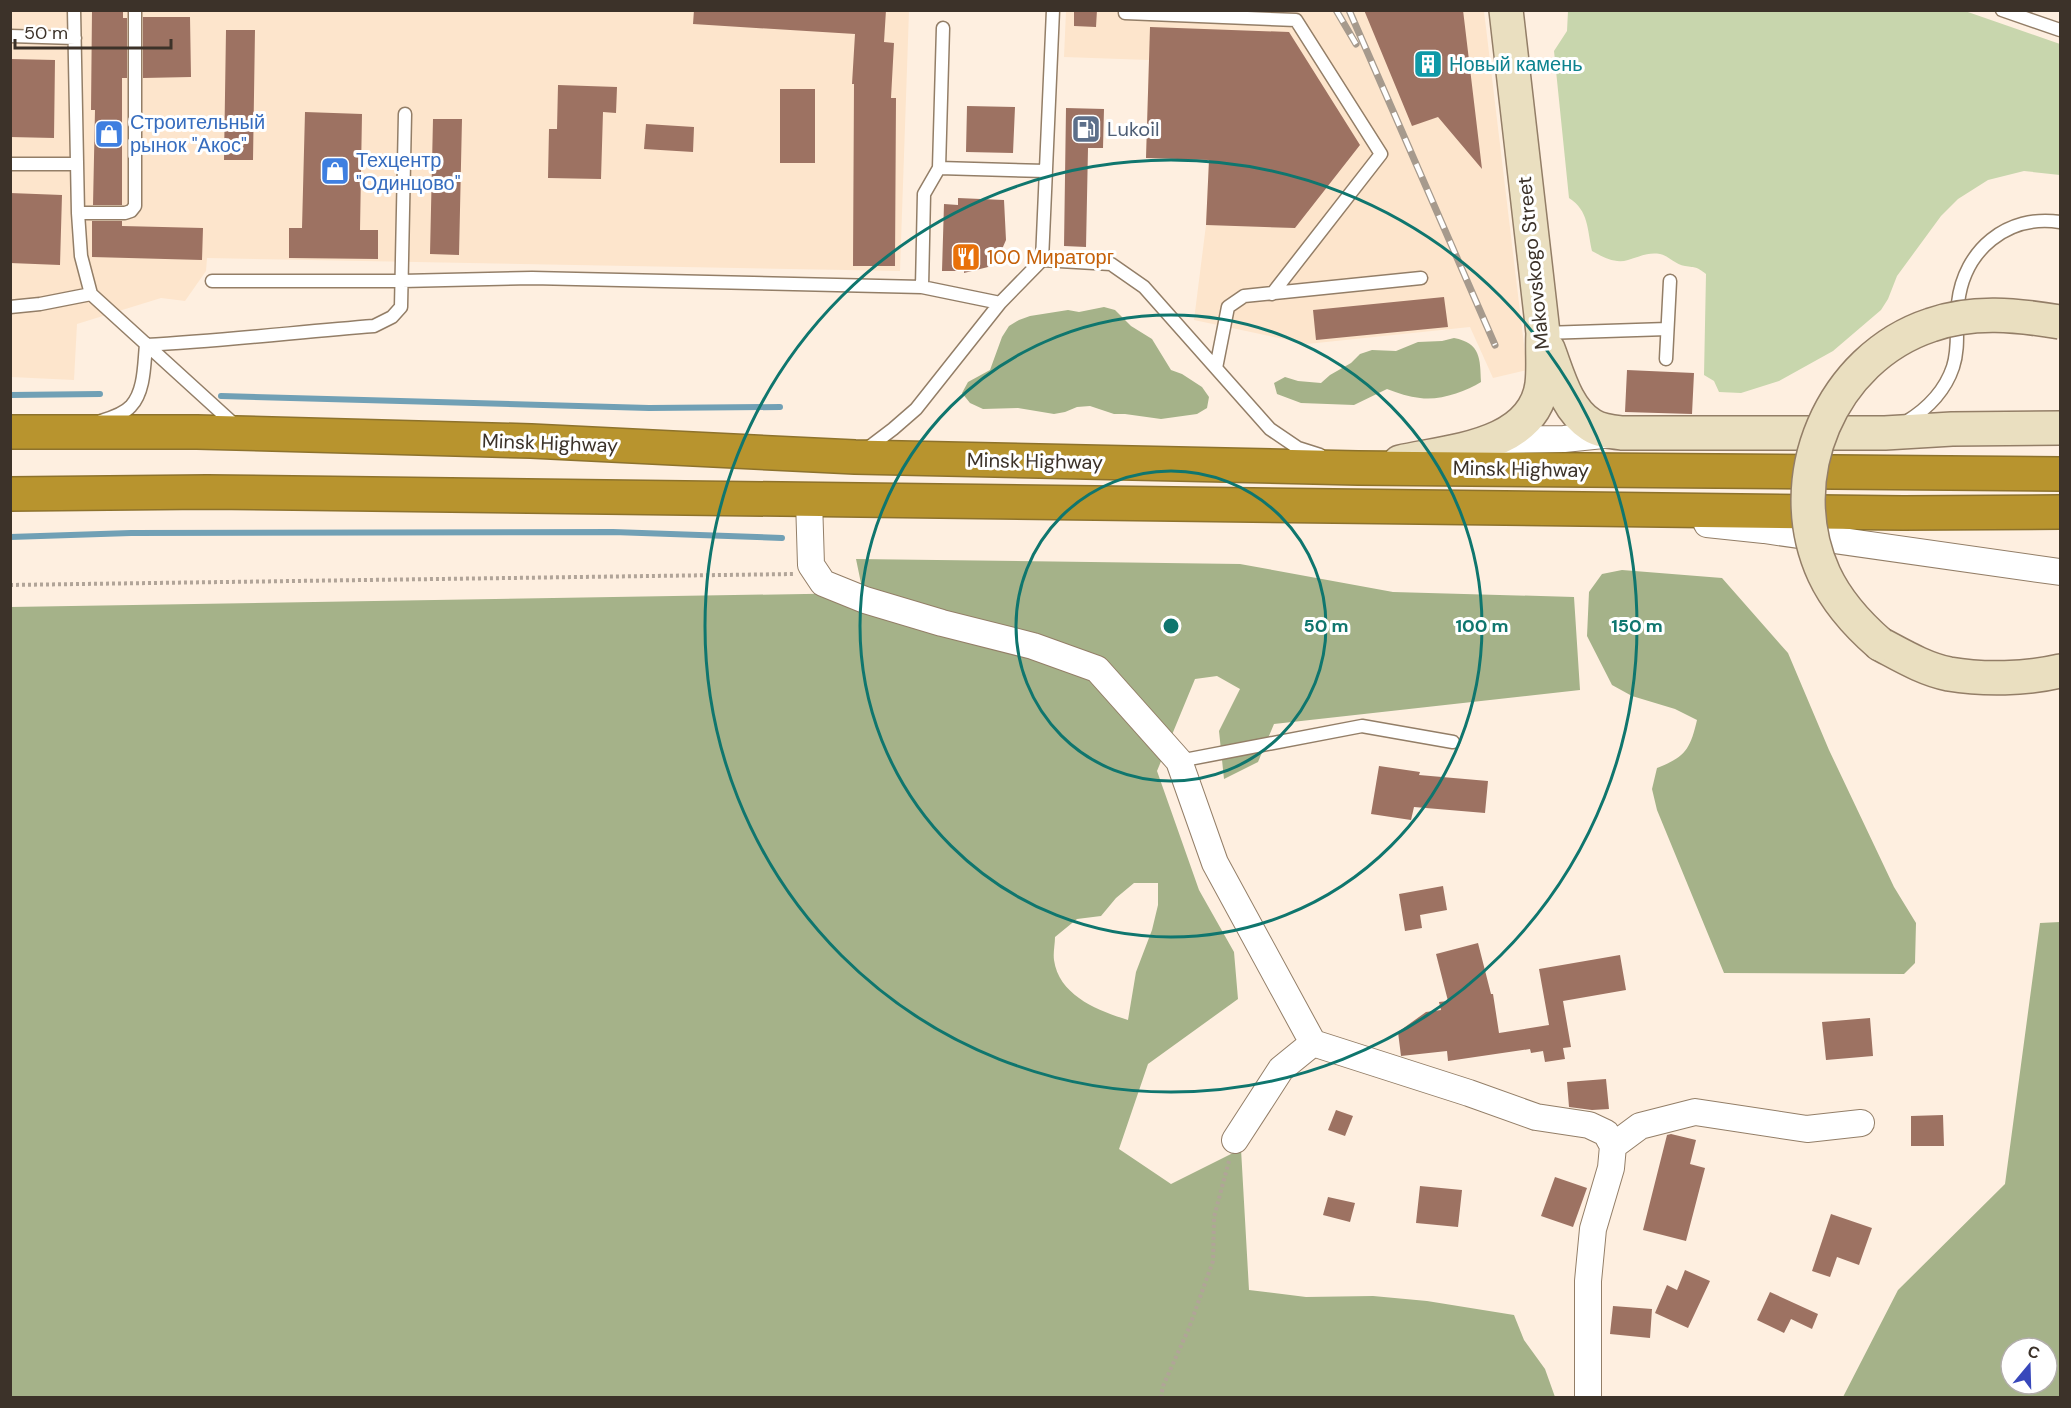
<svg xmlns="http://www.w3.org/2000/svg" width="2071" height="1408" viewBox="0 0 2071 1408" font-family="'DM Sans',sans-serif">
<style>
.built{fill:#fde5cc}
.green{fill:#c8d6ad}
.forest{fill:#a5b289;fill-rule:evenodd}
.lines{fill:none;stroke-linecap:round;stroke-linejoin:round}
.stream{stroke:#71a0b5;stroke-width:6}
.building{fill:#9d7262}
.lane-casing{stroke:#937e67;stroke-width:15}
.street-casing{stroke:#937e67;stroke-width:28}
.secondary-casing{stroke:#937e67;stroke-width:36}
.highway-casing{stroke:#8d722c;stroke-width:36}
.path{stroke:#b1a498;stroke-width:4;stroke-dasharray:3 3;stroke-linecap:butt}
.lane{stroke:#fff;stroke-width:12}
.street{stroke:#fff;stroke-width:26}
.secondary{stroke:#eadfc0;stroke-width:33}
.highway{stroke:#b8942e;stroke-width:33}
.rail-casing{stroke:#a69a8d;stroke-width:7}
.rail{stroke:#fff;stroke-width:4.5;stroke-dasharray:14;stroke-linecap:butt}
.secondary-bridge-casing{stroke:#937e67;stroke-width:36;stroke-linecap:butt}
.secondary-bridge{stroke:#eadfc0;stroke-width:33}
.ring{fill:none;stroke:#0f766e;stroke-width:3}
.labels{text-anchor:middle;stroke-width:6;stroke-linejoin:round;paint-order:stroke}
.culture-label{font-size:20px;fill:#0d838f;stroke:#fff;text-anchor:start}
.shop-label{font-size:20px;fill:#366cbe;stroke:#fff;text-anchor:start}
.service-label{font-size:20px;fill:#4e5e75;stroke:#fff;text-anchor:start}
.food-label{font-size:20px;fill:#c56008;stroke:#fff;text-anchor:start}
.street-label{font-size:20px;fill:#3c3229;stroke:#fff}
.centre{fill:#0f766e;stroke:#fff;stroke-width:3}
.ring-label{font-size:18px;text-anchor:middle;font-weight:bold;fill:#0f766e;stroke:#fff;stroke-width:6;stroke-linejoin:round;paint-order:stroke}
</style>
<rect width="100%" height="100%" fill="#feefe0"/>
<path class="built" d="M11,11h898l-9,260 -693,-13 -1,13 -21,30 -24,-3 -84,26 -3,56 -63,-3z
M1066,11h418l43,359 -34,8 -23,-51 -163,17 -113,-24 12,-95 3,-64 -63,-3 3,-98 -85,-3z"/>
<path class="green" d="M1568,11h397l95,33v131l-36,-4 -36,9 -30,19 -17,17 -44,60 -9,23 -7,11 -48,41 -54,30 -38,12 -22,-1 -5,-11 -10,-6 2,-101c-10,-8 -10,-6 -21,-8 -9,-1 -16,-10 -25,-12 -13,-2 -21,3 -32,6 -13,4 -25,-3 -36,-9 -5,-22 -3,-40 -23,-53l-15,-147 13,-20z"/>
<path class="forest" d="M1104,307l11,3 16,16 21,13 19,31 11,4 20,13 7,10 -2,11 -10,6 -36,5 -36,-5h-11l-24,-8 -13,1 -12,5 -11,2 -36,-6 -35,1 -13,-6 -8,-10 6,-11 22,-12 12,-33 7,-11 10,-6 11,-4 38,-6 11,2z
M1454,338c27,5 26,21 27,44 -16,10 -42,19 -61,16 -11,-1 -22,-5 -33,-9l-33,16 -53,-2 -24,-9 -3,-11 11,-6 13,4 23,2 9,-8 21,-12 9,-9 12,-4 24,1 22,-9 24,-1z
M856,559l384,5 153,28 181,5 6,93 -306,34 -16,38 -34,17 -5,-48 21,-42 -23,-13 -22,3 -38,92 42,119 35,62 4,47 -90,65 -29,85 52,35 70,-35 8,141 57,7 67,-1 54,5 87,14 10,25 21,29 10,28h-1544l-1,-790 853,-14zM1134,883h24v22l-6,25 -16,42 -8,48c-29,-9 -69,-24 -74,-60 -1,-7 1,-16 1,-23l22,-18 24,-3 15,-18z
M1622,570l100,8 66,75 41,97 65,137 22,36 -1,40 -11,11 -180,-1 -67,-163 -5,-21 5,-21c28,-11 33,-18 40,-48l-22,-11 -43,-13 -20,-11 -25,-49 2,-44 13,-18z
M2060,922v475h-217l55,-107 107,-106 35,-261zM2011,1348h36v36h-36z"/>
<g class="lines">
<path class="stream" d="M10,395l90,-1
M221,396l428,12 131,-1
M10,537l121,-4 482,-1 169,6"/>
</g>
<path class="building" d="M92,10h31v8h4v60h-5v127h-29l2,-95h-4z
M694,10h192l-2,32 10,1 -3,55h5l-1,168h-42l1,-182h-2l3,-50 -162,-10z
M1074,10h23l-1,17 -22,-1z
M1364,10h99l19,159 -44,-52 -26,9z
M143,17h47l1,60 -48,1z
M1150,27l139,5 71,113 -65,83 -89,-3 3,-65 -63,-2z
M226,30h29l-2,130h-29z
M10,59l45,1 -1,78 -44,-1z
M558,85l59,2 -1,26 -13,-1 -2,67 -53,-1 1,-49h8z
M780,89h35v74h-35z
M967,106l48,1 -2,46 -47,-1z
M1066,108l38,1 -1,39h-15l-2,99 -22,-1z
M305,112l57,2 -2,116h18v29l-89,-1v-30h13z
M433,119h29l-3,136 -29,-1z
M646,124l48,3 -1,25 -49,-3z
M10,193l52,2 -2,70 -50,-2z
M958,198l46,2 2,40 -7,16 -11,11 -24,6v-2h-22l2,-67 14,1z
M92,221h30v5l81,2 -1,32 -110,-3z
M1444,297l4,30 -132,13 -3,-30z
M1627,370l67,3 -2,41 -67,-2z
M1379,766l41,6 -1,3 69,6 -3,32 -71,-6 -3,13 -40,-6z
M1443,886l4,24 -27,5 2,13 -17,3 -6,-37z
M1478,943l13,51h2l6,39 50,-8 -10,-56 81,-14 6,35 -63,11 8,46 -8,1 2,11 -20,3 -2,-11 -12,2 -1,-4 -82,12 -1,-10 -46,5 -3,-24 28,-20 15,-2 -2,-8 9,-1 -12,-47z
M1870,1018l3,38 -47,4 -4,-38z
M1606,1079l3,30 -17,1 -23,-3 -2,-25z
M1336,1110l17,6 -8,20 -17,-6z
M1943,1115l1,31h-33v-30z
M1671,1134l25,6 -6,24 15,4 -19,73 -43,-11 24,-95z
M1555,1177l32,11 -14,39 -32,-11z
M1420,1186l42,4 -4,37 -42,-4z
M1328,1197l27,6 -5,19 -27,-7z
M1831,1214l41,14 -13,37 -22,-8 -7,20 -18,-6z
M1685,1270l25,11 -22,47 -33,-15 12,-28 10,5z
M1770,1292l48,22 -6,15 -21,-10 -7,14 -27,-13z
M1613,1306l39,3 -2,29 -40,-4z"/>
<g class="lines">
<g class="lane-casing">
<path id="lane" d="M74,10l4,203 3,43 10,38 145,132
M2002,10l58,20
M1125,13l171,7 85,134 -109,140
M10,36l65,2
M10,164h66
M939,168l4,-140
M78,213h47l6,-2 4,-5v-196
M1042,260l11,-250
M212,281h190l130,-3 390,9 78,16
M922,287l2,-93 15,-26 107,3
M10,307l30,-3 51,-10
M1544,333l123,-4
M146,345c76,-4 152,-13 228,-19l18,-9 9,-10 4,-193
M1666,359l4,-78
M1216,368l12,-61 16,-11 177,-18
M101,421c10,-3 23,-7 30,-15 14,-15 13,-43 15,-61
M1906,422c21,-13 39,-31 47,-55 7,-21 2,-43 5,-64 6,-53 49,-89 102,-81
M864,451l29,-22 23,-20 84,-106 42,-43 69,4 33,23 126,142 28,19 22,7
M1179,761l183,-35 91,16"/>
</g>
<g class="street-casing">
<path id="street" d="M1496,440l68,-1 49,-5
M809,500l2,65 12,18 42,17 77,23 91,23 64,23 82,92 36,102 98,180 156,50 67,24 53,8 17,8 7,13 27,-20 55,-14 112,17 54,-6
M1707,524l57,6 296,42
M1235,1140l46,-71 32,-26
M1588,1398v-117l5,-52 18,-61 2,-22"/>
</g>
<g class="secondary-casing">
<path id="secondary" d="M1548,349c10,26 18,60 43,76 9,6 21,7 31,8h263l67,-4 108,-1
M1400,462c49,-11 134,-15 142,-78 2,-16 0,-34 1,-51l-37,-323
M1880,644c21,11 44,25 69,30 35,6 77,5 111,-3"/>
</g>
<g class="highway-casing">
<path id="highway" d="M10,432h187l334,9 324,16 503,11 702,6
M10,494l197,-2 1696,21 157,-1"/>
</g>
<path class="path" d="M10,585l783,-11
M1161,1398l2,-12 26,-58 24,-67 1,-44 15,-56"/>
<use href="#lane" class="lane"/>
<use href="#street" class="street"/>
<use href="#secondary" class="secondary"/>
<use href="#highway" class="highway"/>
<g class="rail-casing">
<path id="rail" d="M1336,10l20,34
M1349,10l146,335"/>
</g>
<use href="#rail" class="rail"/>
<g class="secondary-bridge-casing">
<path id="secondary-bridge" d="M1880,644c-23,-20 -43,-42 -56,-70 -44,-96 7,-216 107,-249 42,-15 86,-10 129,-3"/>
</g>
<use href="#secondary-bridge" class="secondary-bridge"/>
</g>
<g class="ring">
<circle cx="1171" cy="626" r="155"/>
<circle cx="1171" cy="626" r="311"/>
<circle cx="1171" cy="626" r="466"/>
</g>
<defs>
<g id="building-square" transform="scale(1.5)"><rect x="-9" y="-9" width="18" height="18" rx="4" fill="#0f9aa8" stroke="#fff"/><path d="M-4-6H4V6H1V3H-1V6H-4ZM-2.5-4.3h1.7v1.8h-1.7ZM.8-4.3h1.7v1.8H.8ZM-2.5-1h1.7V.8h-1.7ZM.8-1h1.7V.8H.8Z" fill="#fff"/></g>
<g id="fuel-square" transform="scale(1.5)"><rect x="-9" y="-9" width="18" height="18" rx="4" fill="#5c6f8a" stroke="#fff"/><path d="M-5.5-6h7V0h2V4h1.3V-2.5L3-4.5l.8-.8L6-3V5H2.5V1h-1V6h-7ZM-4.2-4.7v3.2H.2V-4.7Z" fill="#fff"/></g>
<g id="shop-square" transform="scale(1.5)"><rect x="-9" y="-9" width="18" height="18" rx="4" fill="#3f7fe0" stroke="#fff"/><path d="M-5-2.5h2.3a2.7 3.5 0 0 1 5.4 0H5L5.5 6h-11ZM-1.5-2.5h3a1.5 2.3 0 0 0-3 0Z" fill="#fff"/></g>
<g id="restaurant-square" transform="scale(1.5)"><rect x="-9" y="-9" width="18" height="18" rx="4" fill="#e8710a" stroke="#fff"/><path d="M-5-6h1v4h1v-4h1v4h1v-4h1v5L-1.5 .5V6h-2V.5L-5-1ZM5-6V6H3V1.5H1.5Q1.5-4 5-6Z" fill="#fff"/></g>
</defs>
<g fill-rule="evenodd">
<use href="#building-square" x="1428" y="64"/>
<use href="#fuel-square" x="1086" y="129"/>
<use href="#shop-square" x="109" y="134"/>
<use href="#shop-square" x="335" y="171"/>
<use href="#restaurant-square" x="966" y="257"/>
</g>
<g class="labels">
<g class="culture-label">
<text x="1449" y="71">Новый камень</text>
</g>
<g class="shop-label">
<text x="130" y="129">Строительный<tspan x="130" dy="23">рынок "Акос"</tspan></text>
<text x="356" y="167">Техцентр<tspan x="356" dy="23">"Одинцово"</tspan></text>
</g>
<g class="service-label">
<text x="1107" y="136">Lukoil</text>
</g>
<g class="food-label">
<text x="987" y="264">100 Мираторг</text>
</g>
<g class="street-label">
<text transform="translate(1533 263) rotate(-96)" y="7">Makovskogo Street</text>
<text transform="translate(550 443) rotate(2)" y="7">Minsk Highway</text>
<text transform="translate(1035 461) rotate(1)" y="7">Minsk Highway</text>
<text transform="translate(1521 469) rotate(1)" y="7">Minsk Highway</text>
</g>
</g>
<circle cx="1171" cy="626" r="9" class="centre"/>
<g class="ring-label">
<text x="1326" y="632">50 m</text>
<text x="1482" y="632">100 m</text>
<text x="1637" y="632">150 m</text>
</g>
<rect width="2071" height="1408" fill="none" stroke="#3c3229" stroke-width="24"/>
<g transform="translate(2029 1366) rotate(19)"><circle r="28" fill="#ffffff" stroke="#b1ada9" stroke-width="1.5"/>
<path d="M0-4.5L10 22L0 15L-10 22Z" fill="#3848bb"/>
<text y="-9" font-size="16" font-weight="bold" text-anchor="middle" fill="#3c3229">С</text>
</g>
<path d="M15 39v9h156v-9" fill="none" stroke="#3c3229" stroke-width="3"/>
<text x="24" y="39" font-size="18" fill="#3c3229" stroke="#ffffff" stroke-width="4.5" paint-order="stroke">50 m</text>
</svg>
